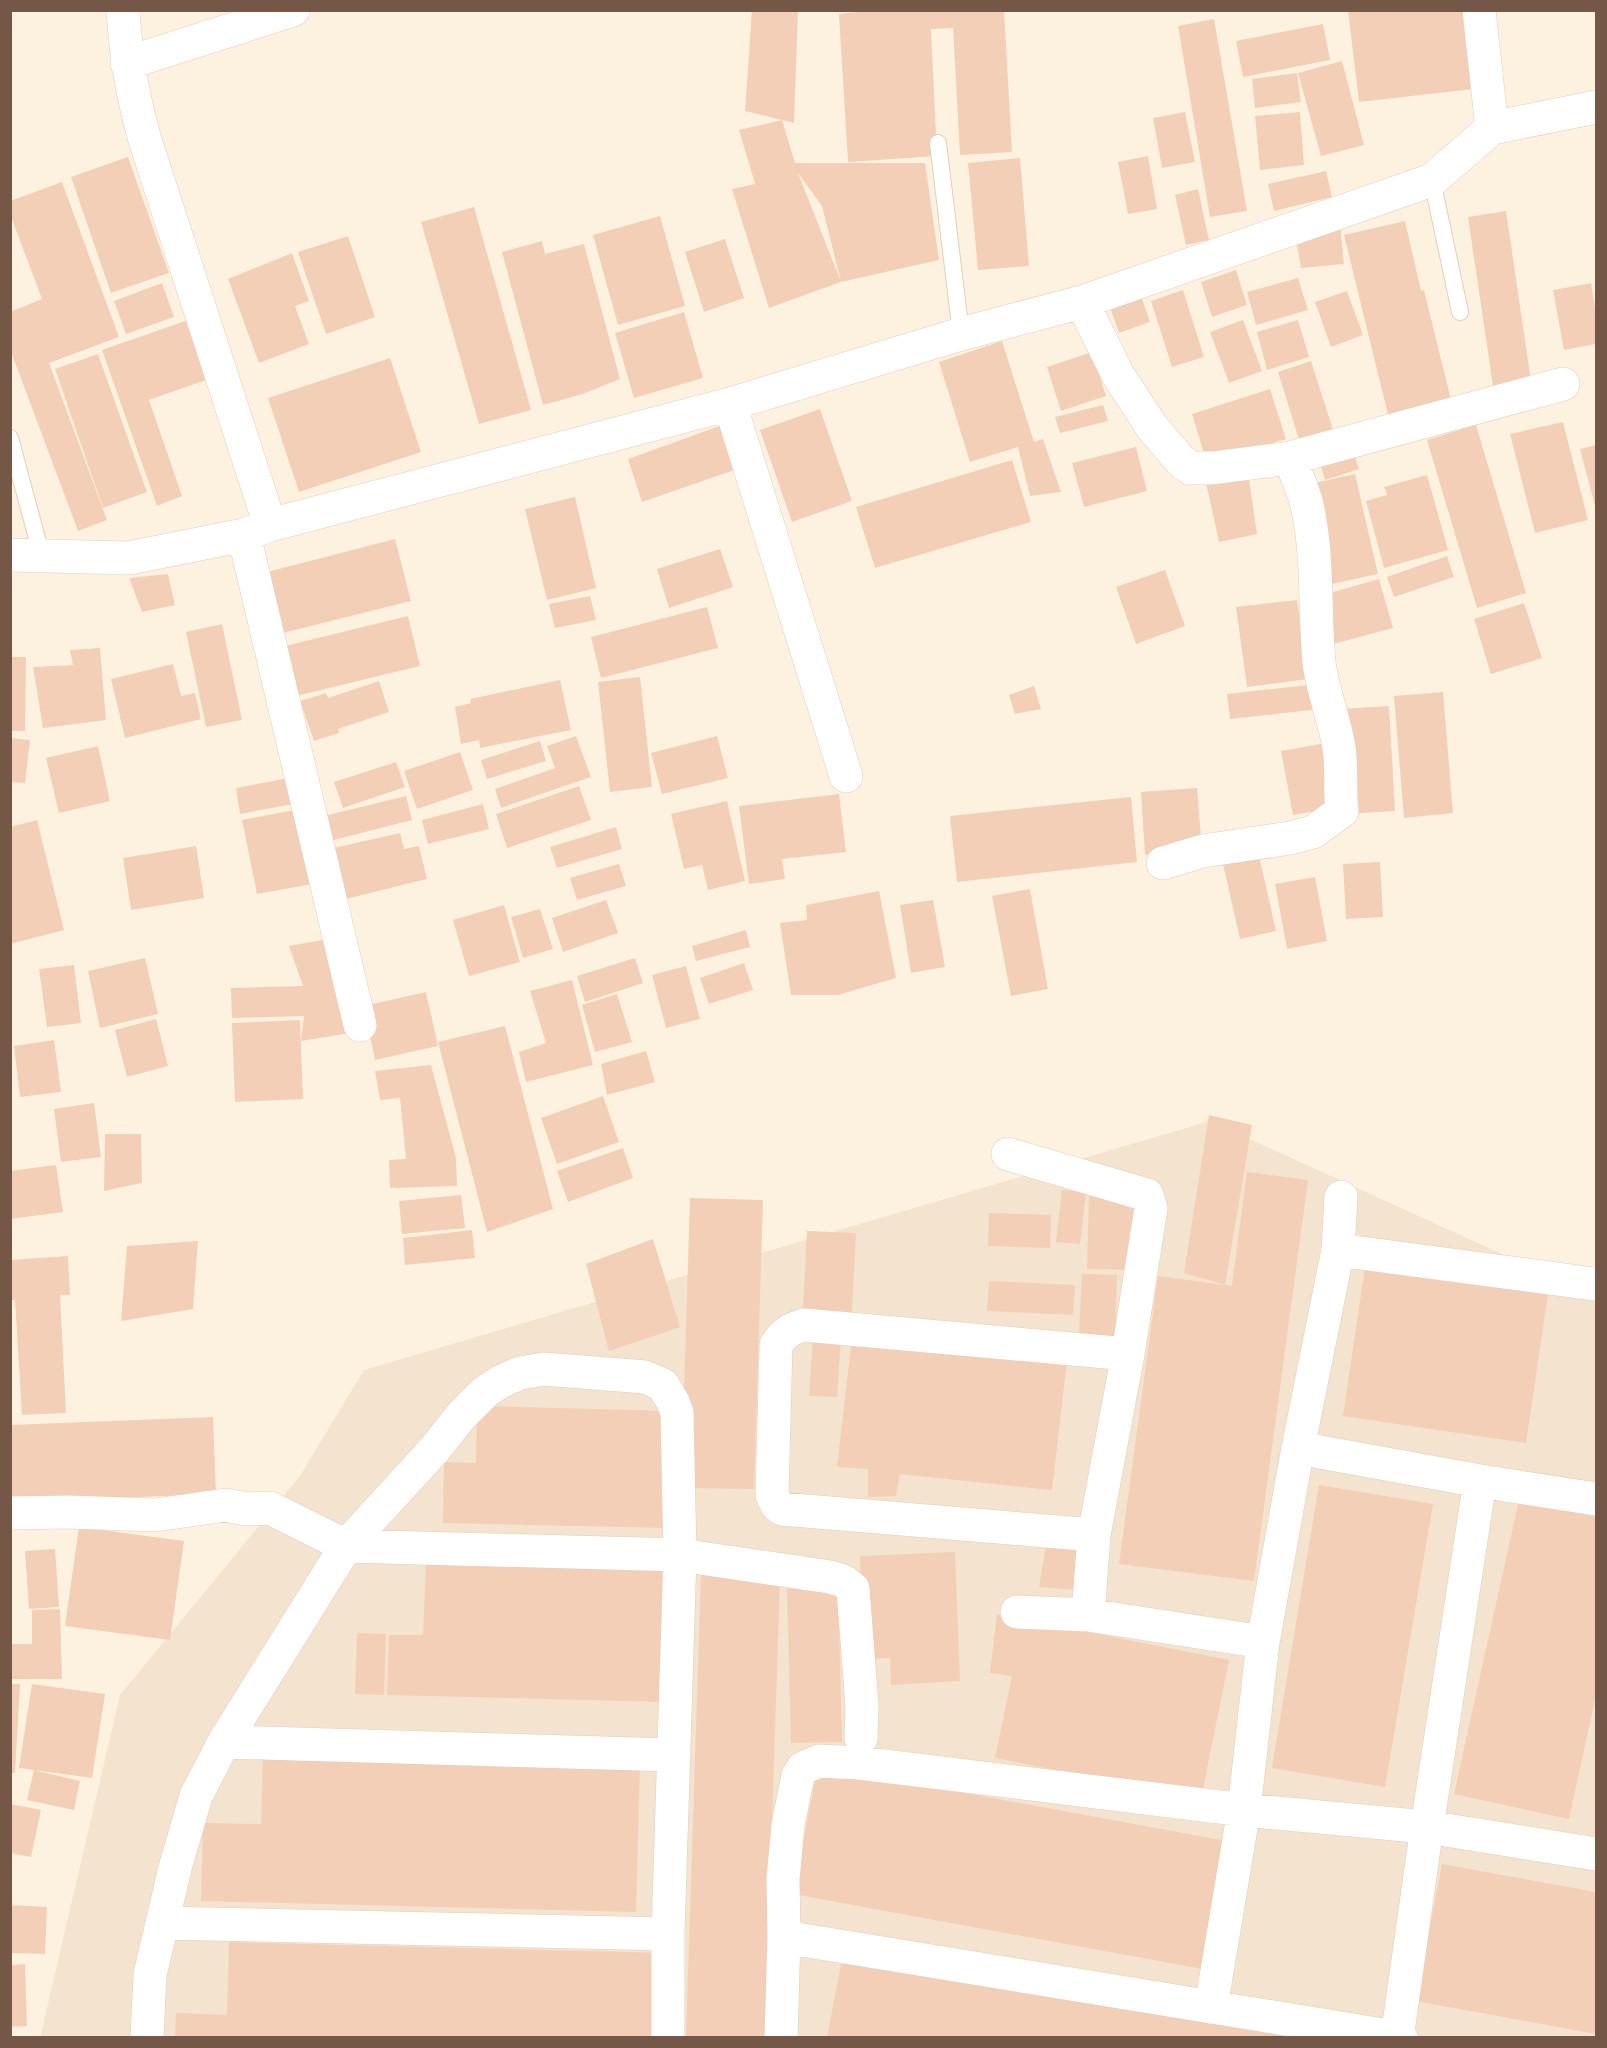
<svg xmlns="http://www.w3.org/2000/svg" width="1607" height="2048" viewBox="0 0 1607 2048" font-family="Manrope,sans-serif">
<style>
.residential{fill:#f4e3ce}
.building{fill:#f3cfb7;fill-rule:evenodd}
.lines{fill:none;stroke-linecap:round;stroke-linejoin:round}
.lane-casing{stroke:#e1cebc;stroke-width:18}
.street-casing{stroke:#e1cebc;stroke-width:34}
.lane{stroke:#fff;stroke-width:16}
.street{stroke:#fff;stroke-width:33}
</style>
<rect width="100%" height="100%" fill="#fdf2e0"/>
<path class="residential" d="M1210,1121l386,176v740l-1556,1 80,-343 180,-219 64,-106z"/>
<path class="building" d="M752,10h46l-4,113 -12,-3 13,43h130l14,97 -98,22 -72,26 -37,-119 23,-5 -16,-54 43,-10 -37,-9zM798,173l24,33 19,76z
M879,10h125l8,142 -52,3 -7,-127 -22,1 6,127 -89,6 -9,-148z
M1348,10h125l9,78 -123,14z
M1214,19l33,192 -37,6 -32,-191z
M1323,24l7,36 -87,17 -7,-36z
M1342,61l22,84 -43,11 -23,-83z
M1297,73l4,29 -46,6 -3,-29z
M1185,112l10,50 -33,6 -9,-50z
M1300,112l4,53 -44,5 -5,-54z
M1148,156l9,53 -29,5 -10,-52z
M128,157l41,116 -58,20 -40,-116z
M1020,158l9,108 -51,4 -10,-107z
M1326,171l6,26 -58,14 -6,-27z
M62,182l57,155 -70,26 58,157 -29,11 -68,-182v-37l32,-13 -32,-85v-13z
M1198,189l11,51 -23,5 -11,-50z
M474,207l57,203 -52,14 -58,-202z
M1506,211l25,170 -38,5 -25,-169z
M660,216l25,90 -67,19 -25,-90z
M1405,221l16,70 3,-1 29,118 -63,15 -46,-188z
M1340,224l4,40 -43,4 -6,-34z
M348,236l27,81 -49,17 -28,-82z
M725,239l19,59 -40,14 -19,-60z
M542,241l3,13 39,-10 36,135 -37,15 -40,11 -41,-153z
M292,253l17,48 -14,5 14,38 -50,19 -31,-84z
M1236,270l11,35 -35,12 -11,-35z
M1298,278l10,32 -52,15 -9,-33z
M162,283l12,34 -48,17 -12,-33z
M1591,283l5,30v31l-32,6 -11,-60z
M1183,290l21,67 -32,10 -21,-66z
M1347,291l16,44 -32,12 -16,-45z
M1140,293l10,29 -31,11 -10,-29z
M684,312l19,66 -69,20 -19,-65z
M188,320l21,59 -60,21 33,96 -25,10 -55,-156z
M1243,320l19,51 -33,12 -19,-51z
M1298,320l11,37 -42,13 -10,-38z
M1002,341l32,101 9,-3 18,53 -31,4 -12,-49 -48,15 -31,-100z
M1092,352l14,44 -45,15 -14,-44z
M98,354l49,138 -44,16 -48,-139z
M390,358l31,94 -122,40 -31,-94z
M1311,361l25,78 -34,10 -24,-77z
M1270,389l16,50 -79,24 -15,-49z
M1103,405l5,16 -48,12 -5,-16z
M820,409l32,92 -60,21 -32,-92z
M1563,422l25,98 -53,13 -25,-99z
M728,423l15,44 -101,35 -14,-43z
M1476,425l50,168 -49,15 -50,-168z
M1596,445v65l-16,-61z
M1136,447l11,44 -63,16 -12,-44z
M1353,451l6,18 -34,11 -5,-18z
M1012,460l19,62 -156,46 -19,-61z
M1247,465l10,69 -38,8 -14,-64z
M1355,474l23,100 -46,10 -22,-100z
M1427,475l21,75 -64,18 -18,-67 21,-6 -3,-8z
M575,497l21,91 -49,12 -22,-91z
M395,539l16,62 -128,32 -16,-61z
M720,549l13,38 -64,21 -12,-39z
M1447,556l7,21 -60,20 -7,-20z
M1165,570l20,56 -49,18 -20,-57z
M168,574l7,31 -33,7 -13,-34z
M1379,579l14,49 -60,16 -14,-48z
M590,596l6,24 -41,8 -6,-24z
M1297,600l11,79 -61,8 -11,-80z
M1524,603l18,55 -51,16 -17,-55z
M707,607l11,41 -117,30 -10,-41z
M408,616l12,50 -124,30 -11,-50z
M222,624l20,96 -36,7 -20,-95z
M100,648l6,72 -63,8 -10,-61 40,-2 -3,-15z
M10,657h16l-1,74h-15z
M173,664l8,32 14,-3 6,26 -76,19 -14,-59z
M640,677l12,110 -42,5 -12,-110z
M560,680l11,50 -91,18 -1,-8 -18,4 -6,-37 16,-4 -1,-4z
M379,681l10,31 -51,17 1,4 -25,8 -14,-40 26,-8 2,5z
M1309,685l3,25 -82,9 -3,-25z
M1034,686l7,23 -26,5 -6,-19z
M1443,692l10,121 -49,5 -10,-122z
M1389,706l6,105 -49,3 -6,-105z
M576,736l15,41 -90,31 -6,-19 60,-21 -8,-22z
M717,736l11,42 -66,16 -11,-41z
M10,738l20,2 -5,43 -15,-1z
M540,741l6,20 -59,18 -6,-19z
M1326,743l12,64 -45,8 -12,-64z
M98,746l12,55 -51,12 -13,-55z
M460,752l13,38 -56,19 -13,-38z
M396,762l9,25 -62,21 -9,-26z
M289,778l4,26 -53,10 -4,-26z
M579,786l12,34 -84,28 -11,-34z
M1197,788l5,62 -57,5 -4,-63z
M839,794l7,58 -64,7 3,20 -36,5 -10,-78z
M406,796l6,24 -82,21 -6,-25z
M1131,797l6,65 -180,20 -7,-66z
M727,801l18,80 -37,9 -6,-25 -18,4 -13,-55z
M483,804l6,25 -61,15 -6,-24z
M304,808l14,75 -61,11 -15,-74z
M37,820l27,110 -54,14v-117z
M616,827l6,22 -65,19 -7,-21z
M400,833l4,16 15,-3 8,33 -81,20 -12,-51z
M196,846l8,52 -73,12 -8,-52z
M1257,847l19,84 -36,8 -19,-84z
M1380,862l3,55 -37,2 -3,-55z
M619,864l7,22 -49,14 -7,-22z
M1315,877l12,64 -40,8 -12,-65z
M1030,889l18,100 -37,7 -19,-100z
M879,891l17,87 -58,17h-47l-11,-72 27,-3 -1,-15z
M606,900l12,33 -55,19 -11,-34z
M933,900l12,67 -34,6 -11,-68z
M504,905l16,57 -51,14 -16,-56z
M540,909l13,40 -30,9 -12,-41z
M746,930l4,17 -54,14 -4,-15z
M328,939l22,94 -49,8 3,-25 -72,2 -1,-30 72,-2 -14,-40z
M145,958l13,56 -58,14 -12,-57z
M635,958l8,25 -58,19 -8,-26z
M744,963l9,27 -44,14 -9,-26z
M74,965l7,58 -34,4 -8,-58z
M686,966l14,53 -34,9 -14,-53z
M572,980l21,85 -67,17 -7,-30 27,-9 -16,-52z
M426,992l12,54 -63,14 -11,-54z
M617,994l15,48 -37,10 -13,-47z
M156,1019l12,47 -41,11 -12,-47z
M300,1020l3,79 -68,3 -3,-79z
M505,1026l48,183 -66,23 -49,-190z
M54,1040l7,52 -41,5 -6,-51z
M646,1051l9,31 -48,13 -6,-31z
M431,1065l25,93 1,28 -67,2 -1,-28 17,-1 -6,-61 -20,2 -5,-29z
M603,1096l16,46 -62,22 -16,-46z
M94,1103l7,54 -40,5 -7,-53z
M1209,1115l43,10 -27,160 -41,-12z
M105,1134h36l1,49 -38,8z
M623,1148l10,30 -65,24 -11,-31z
M56,1165l7,47 -53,7v-48z
M1247,1172l61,8 -54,401 -135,-17 39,-288 74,10z
M1062,1190l24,2 -6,52 -24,-2z
M461,1195l4,33 -63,6 -3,-33z
M1089,1195l45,1 -2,74 -45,-1z
M690,1198l73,2 -9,289 -73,-1z
M989,1213l62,2 -1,33 -62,-2z
M472,1230l3,28 -70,7 -2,-27z
M807,1231l49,2 -4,79 -49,-2z
M653,1239l27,88 -71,24 -23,-87z
M198,1241l-5,68 -72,12 6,-75z
M68,1256l2,39h-10l6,118 -44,2 -7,-115h-5v-40z
M1365,1267l183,27 -22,149 -183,-27z
M1082,1274l35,1 -2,62 -36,-2z
M989,1281l86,4 -2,30 -86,-4z
M813,1336l28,1 -4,60 -28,-1z
M852,1338l215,23 -15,129 -152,-16 -4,22 -28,1v-28l-31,-2z
M477,1406l196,5 -4,117 -226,-5 1,-61 32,1z
M213,1417l3,77 -206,8v-77z
M1319,1485l114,19 -48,283 -113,-19z
M1519,1500l77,17v178l-27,124 -115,-25z
M79,1527l105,14 -14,99 -105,-14z
M1047,1540l33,2 -5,48 -36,-3z
M55,1549l4,58 -30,2 -4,-58z
M955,1552l5,129 -69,4 -1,-27 -27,1 -3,-103z
M426,1561l240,7 -3,134 -276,-7 2,-60h34z
M701,1575l79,3 -15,459h-79z
M838,1585l4,157 -51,1 -4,-156z
M60,1609l2,70h-52v-35h22v-34z
M997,1614l232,46 -28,139 -206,-41 17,-82 -22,-3z
M357,1633l29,1 -2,61 -29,-1z
M10,1684h10l-5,89h-5z
M32,1684l73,10 -13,84 -73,-10z
M263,1754l377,10 -4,148 -435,-11 2,-78 58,1z
M818,1766l414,76 -24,128 -415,-76z
M34,1770l46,11 -6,29 -47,-10z
M10,1804l31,6 -10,47 -21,-4z
M1442,1864l154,28v142l-180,-33z
M10,1905l37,2 -2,47 -35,-1z
M229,1942l435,11 -3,84h-486l1,-24 51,2z
M844,1949l480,88h-497z
M25,1964l2,62 -17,1v-62z"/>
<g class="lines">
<g class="lane-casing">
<path id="lane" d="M938,143l23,191
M1432,180l28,132
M10,438l32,119"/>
</g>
<g class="street-casing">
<path id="street" d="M123,10c3,47 9,84 22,130l125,385
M1479,10l13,118
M127,63l166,-53
M1082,302l36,73 34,52 28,33 10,8h22l78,-10 273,-74
M730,404l116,372
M244,535l116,490
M10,555l119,3 115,-23 26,-10 460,-121 231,-70 121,-32 350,-122 60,-52 104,-21
M1163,863l40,-12 87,-13 23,-6 29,-21c-3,-23 1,-46 -4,-69 -5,-27 -16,-53 -19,-80 -5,-54 0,-108 -13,-161 -4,-14 -11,-29 -16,-43
M1008,1154l139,41 4,13 -23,146
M1338,1250l256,34
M1298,1448l182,33 116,18
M10,1513l58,-1 87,3 71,-10 20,4 24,-1 76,38 334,9 150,22 13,4 10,8 9,117 -1,32
M1017,1612l71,3 175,27
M1088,1615l6,-80 34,-181 -324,-29c-14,4 -20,8 -28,20l-4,150 5,10 5,4 312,26
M224,1742l450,13
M162,1923l506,11
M784,1937l617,101
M1211,2007l33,-197 19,-168 35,-194 40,-198 3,-53
M147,2038l3,-63 25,-107 21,-72 28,-54 122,-196 88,-96 27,-34 24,-24 15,-10 20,-9 24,-4 101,8 18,8 10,17 4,11 3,142 -12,379v104
M781,2038l3,-101 -1,-58 5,-54 10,-49 5,-8 16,-7 40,2 385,47 183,17 169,27
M1397,2038l30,-211 53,-346"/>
</g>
<use href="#lane" class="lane"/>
<use href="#street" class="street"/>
</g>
<rect width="1607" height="2048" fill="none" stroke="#745747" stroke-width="24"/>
</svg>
